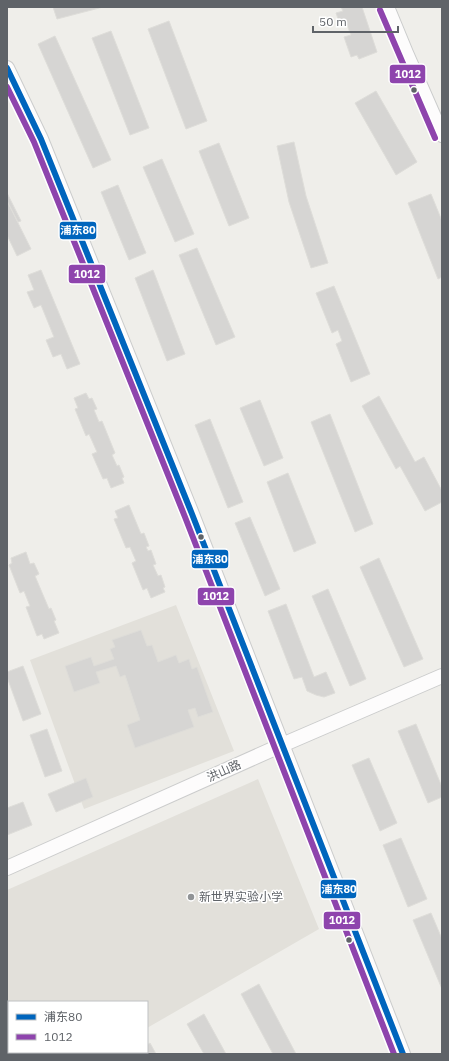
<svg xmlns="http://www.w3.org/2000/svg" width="449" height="1061" viewBox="0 0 449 1061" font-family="'IBM Plex Sans','Noto Sans SC',sans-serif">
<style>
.education{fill:#e2e0da}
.building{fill:#d6d5d3;stroke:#deddd9}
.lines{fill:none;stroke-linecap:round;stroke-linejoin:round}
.minor-casing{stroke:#cbcccc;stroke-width:16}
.minor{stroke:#fdfcfc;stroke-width:14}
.bus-1-casing{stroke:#fff;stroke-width:9}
.bus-2-casing{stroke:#fff;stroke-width:9}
.bus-1{stroke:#0065bd;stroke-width:6}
.bus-2{stroke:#8e44ad;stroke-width:6}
.bus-dot{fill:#5f6368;stroke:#fff;stroke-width:1.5}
.poi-dot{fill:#919496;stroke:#fff;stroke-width:1.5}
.labels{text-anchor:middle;stroke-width:3;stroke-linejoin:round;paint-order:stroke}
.street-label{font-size:12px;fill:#5f6368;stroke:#fff}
.poi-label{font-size:12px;fill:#5f6368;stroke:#fff;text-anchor:start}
.line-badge{stroke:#fff;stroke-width:1.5}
.badge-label{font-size:11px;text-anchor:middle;font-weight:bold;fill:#fff}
</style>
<rect width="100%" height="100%" fill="#efeeea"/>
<path class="education" d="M176,605l58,146 -150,58 -54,-149z
M258,779l61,150 -172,99v-26h-138v50h96l-4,2h-94v-164z"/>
<path class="building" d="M53,7h50l-46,12z
M341,7h21l15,45 -18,7 -2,-4 -6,2 -7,-20 7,-2 -4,-10 -6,2 -5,-14 7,-2z
M169,21l38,100 -21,8 -38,-100z
M111,31l38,97 -19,7 -38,-97z
M55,36l56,124 -18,8 -55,-124z
M376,91l41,71 -21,13 -41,-72z
M294,142l12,54 22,67 -17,5 -22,-66 -12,-56z
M219,143l30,75 -20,8 -30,-75z
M162,159l32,75 -19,8 -32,-75z
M118,185l28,68 -17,7 -28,-68z
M7,193l14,28 -3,1 -11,-21z
M431,194l11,27v56l-4,2 -30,-76z
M7,201l24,48 -14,7 -10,-21z
M197,248l38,89 -19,8 -37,-90z
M41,270l39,94 -13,5 -6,-15 -8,3 -7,-17 8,-3 -13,-32 -7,3 -7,-16 7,-2 -6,-15z
M153,270l32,84 -18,7 -32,-83z
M334,286l36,88 -19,8 -15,-38 6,-3 -4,-11 -6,3 -16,-40z
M86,393l3,6 3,-1 5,11 -3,1 5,12 3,-1 13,32 -3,2 5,11 2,-1 5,12 -2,1 2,5 -13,5 -4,-10 -4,1 -11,-25 5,-2 -8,-18 -3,2 -11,-27 3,-1 -4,-10z
M379,396l36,66 9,-5 18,34v11l-17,9 -25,-45 -4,3 -34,-63z
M260,400l23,58 -19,8 -24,-58z
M330,414l43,110 -18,8 -44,-110z
M210,419l33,83 -15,6 -33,-83z
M288,473l28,70 -22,9 -27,-70z
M129,505l12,29 3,-1 5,13 -3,1 2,4 3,-1 5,14 -3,1 5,11 3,-1 4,12 -2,1 2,4 -14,6 -4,-10 -4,2 -11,-27 4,-2 -6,-14 -4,1 -12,-29 4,-1 -3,-7z
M250,517l30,72 -15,7 -30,-73z
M26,552l4,12 4,-1 5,11 -4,2 14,33 2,-1 5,12 -2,1 5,12 -15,6 -2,-5 -5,2 -11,-29 4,-1 -6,-15 -4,2 -11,-28 3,-2 -1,-5z
M379,558l44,101 -19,8 -44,-100z
M328,589l38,90 -16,7 -38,-90z
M286,604l28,73 12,-5 9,21 -11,4 -8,-2 -9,-4 -5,-14 -8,2 -26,-68z
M141,630l6,16 5,-1 6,17 18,-7 3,8 10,-4 3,10 5,-2 16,45 -15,5 -3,-9 -7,2 6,17 -59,21 -8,-23 13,-5 -15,-45 -5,2 -4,-11 -20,6 4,11 -26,9 -9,-26 26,-9 3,9 20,-7 -4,-10 5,-2 -3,-7z
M23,666l18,48 -18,7 -16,-44v-5z
M416,724l26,63v10l-14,6 -30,-72z
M47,729l15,42 -17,6 -15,-42z
M369,758l28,65 -17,8 -28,-66z
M86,778l7,19 -37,15 -8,-18z
M23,802l9,23 -25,10v-27z
M401,838l26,61 -19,8 -25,-62z
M431,913l11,26v50l-29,-69z
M259,984l37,70h-23l-32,-60z
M204,1014l22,40h-22l-17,-30z
M150,1043l6,11h-21l-1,-2h13v-7z"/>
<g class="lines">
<g class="minor-casing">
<path id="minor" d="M387,7l19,46 36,82
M7,68l34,71 151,375 211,540
M7,868l275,-123 160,-69"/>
</g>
<use href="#minor" class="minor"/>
<g class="bus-1-casing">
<path id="bus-1" d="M7,68l34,71 151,375 211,540"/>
</g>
<g class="bus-2-casing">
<path id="bus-2" d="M380,10l55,128
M7,87l27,55 151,375 209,537"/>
</g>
<use href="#bus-1" class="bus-1"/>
<use href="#bus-2" class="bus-2"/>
</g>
<g class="bus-dot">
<circle cx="414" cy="90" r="3.5"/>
<circle cx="201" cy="537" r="3.5"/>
<circle cx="349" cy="940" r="3.5"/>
</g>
<circle class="poi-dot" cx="191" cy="897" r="4"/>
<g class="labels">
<g class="street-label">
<text transform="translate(224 771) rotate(-24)" y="4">洪山路</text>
</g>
<g class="poi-label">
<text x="199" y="901">新世界实验小学</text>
</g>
</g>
<g class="line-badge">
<rect x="389" y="64" width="37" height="20" rx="4" fill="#8e44ad"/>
<rect x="59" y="221" width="38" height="19" rx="4" fill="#0065bd"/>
<rect x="68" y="264" width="38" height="20" rx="4" fill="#8e44ad"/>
<rect x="191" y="549" width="38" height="20" rx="4" fill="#0065bd"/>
<rect x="197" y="587" width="38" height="19" rx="4" fill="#8e44ad"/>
<rect x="320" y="879" width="37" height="20" rx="4" fill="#0065bd"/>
<rect x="323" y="911" width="38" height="19" rx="4" fill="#8e44ad"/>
</g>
<g class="badge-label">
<text x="408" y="78">1012</text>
<text x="78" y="234">浦东80</text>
<text x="87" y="278">1012</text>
<text x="210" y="563">浦东80</text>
<text x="216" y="600">1012</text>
<text x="339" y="893">浦东80</text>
<text x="342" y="924">1012</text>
</g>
<rect width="449" height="1061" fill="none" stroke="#5f6368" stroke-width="16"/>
<rect x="8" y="1001" width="140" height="52" fill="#ffffff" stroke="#bfc1c3"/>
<rect x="16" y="1014" width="20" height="6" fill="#0065bd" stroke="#bfc1c3"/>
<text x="44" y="1021" font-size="12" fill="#5f6368">浦东80</text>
<rect x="16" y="1034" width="20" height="6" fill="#8e44ad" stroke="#bfc1c3"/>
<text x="44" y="1041" font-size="12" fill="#5f6368">1012</text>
<path d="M313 26v6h85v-6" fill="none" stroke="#5f6368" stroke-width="2"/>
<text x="319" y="26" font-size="12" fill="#5f6368" stroke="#ffffff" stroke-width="3" paint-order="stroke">50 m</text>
</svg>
